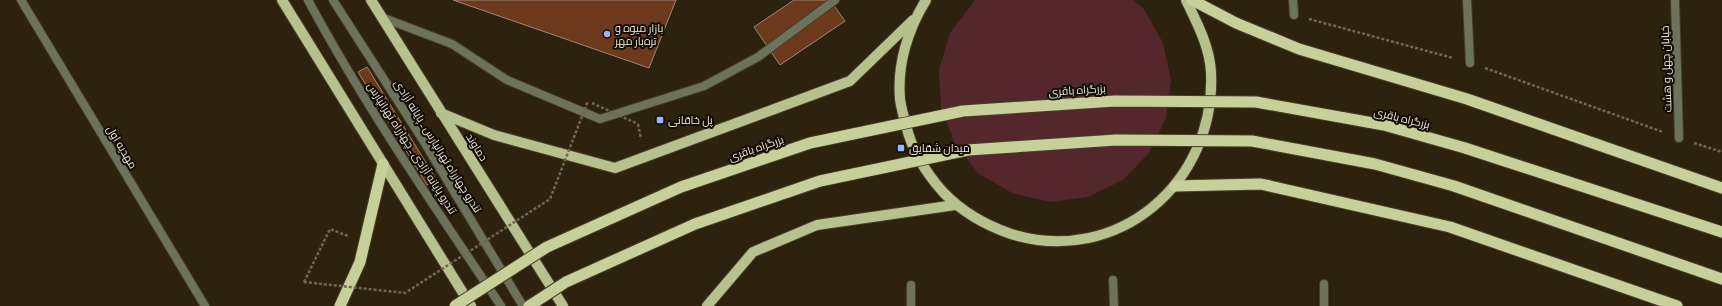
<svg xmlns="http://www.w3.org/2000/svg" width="1722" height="306" viewBox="0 0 1722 306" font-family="'Source Sans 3',Cairo,sans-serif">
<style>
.green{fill:#54272d}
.building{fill:#6c391d;stroke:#a08578}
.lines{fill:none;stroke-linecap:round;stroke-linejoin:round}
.service-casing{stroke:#483e2a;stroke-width:10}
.minor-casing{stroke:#483e2a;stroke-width:10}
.primary-casing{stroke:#483e2a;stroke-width:12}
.trunk-casing{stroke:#483e2a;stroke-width:13}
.path{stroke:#706654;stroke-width:2.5;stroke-dasharray:3 2;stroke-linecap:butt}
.service{stroke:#6d725a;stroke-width:8}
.minor{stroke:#6d725a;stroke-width:8}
.primary{stroke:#b7c18d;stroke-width:10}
.trunk{stroke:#c6d098;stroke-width:11}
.trunk-bridge-casing{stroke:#483e2a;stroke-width:13;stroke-linecap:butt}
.path-bridge{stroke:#706654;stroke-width:2.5;stroke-dasharray:3 2;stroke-linecap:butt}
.trunk-bridge{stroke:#c6d098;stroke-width:11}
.poi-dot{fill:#9db4fd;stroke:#120d05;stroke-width:1.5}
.labels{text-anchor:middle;stroke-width:4;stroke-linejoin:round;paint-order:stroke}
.poi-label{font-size:11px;fill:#eee7da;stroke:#120d05;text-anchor:start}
.street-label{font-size:11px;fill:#eee7da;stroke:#120d05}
</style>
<rect width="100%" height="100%" fill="#2d220d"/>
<path class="green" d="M975,0h158l11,9 19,34 8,37 -5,38 -17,35 -26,27 -35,17 -38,5 -38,-9 -33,-19 -24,-30 -14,-36 -2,-38 11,-37z"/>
<path class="building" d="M453,0h223l-27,68z
M794,0h36l15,21 -65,44 -26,-38z
M367,67l69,112 -9,6 -69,-113z"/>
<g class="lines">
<g class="service-casing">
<path id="service" d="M308,0c57,106 126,206 193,306
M333,0l88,137 102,169
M381,17l71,27 55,36 93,39 104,-33 54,-29 77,-57"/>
</g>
<g class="minor-casing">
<path id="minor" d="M21,0l184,306
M1293,0l1,15
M1467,0l3,63
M1675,0l4,138
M1113,280l1,26
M1324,284v22
M911,285v21"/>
</g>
<g class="primary-casing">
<path id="primary" d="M282,0l189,306
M371,0l192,306
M926,0c-18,29 -29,64 -26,99 1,9 4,18 6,26 6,26 20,48 37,67 19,20 42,33 68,42 107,33 205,-52 200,-161 -1,-26 -14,-50 -25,-73
M441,113l53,22 121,33 235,-87 63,-61
M707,306l46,-54 64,-27 138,-20"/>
</g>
<g class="trunk-casing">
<path id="trunk" d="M1192,0l44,23 63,26 168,50 255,89
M1465,148l257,84
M1175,186l86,-2 189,43 227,79
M1454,186l268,93
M340,306l20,-44 23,-98"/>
</g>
<path class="path" d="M1309,19l144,39
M1485,68l178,64
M638,124l3,15
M1694,143l28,9
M304,282l26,-53 18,7"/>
<use href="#service" class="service"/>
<use href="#minor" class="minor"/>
<use href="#primary" class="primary"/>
<use href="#trunk" class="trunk"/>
<g class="trunk-bridge-casing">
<path id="trunk-bridge" d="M455,306l92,-59 134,-60 129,-44 153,-32 152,-10 141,1 128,23 81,23
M529,306l37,-24 129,-58 125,-43 148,-31 148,-10 136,1 123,23 79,22"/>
</g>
<path class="path-bridge" d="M592,103l46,21
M304,282l101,11 145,-94 38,-98"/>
<use href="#trunk-bridge" class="trunk-bridge"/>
</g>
<g class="poi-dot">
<circle cx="607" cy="34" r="4"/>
<rect x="656" y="116" width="8" height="8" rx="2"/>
<rect x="897" y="144" width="8" height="8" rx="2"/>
</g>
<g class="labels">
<g class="poi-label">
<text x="615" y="32">بازار میوه و<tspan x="615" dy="13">تره‌بار مهر</tspan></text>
<text x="668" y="124">پل خاقانی</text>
<text x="909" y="152">میدان شقایق</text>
</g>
<g class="street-label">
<text transform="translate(1666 69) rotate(-92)" y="4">خیابان چهل و هشت</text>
<text transform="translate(1077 90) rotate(-4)" y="4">بزرگراه باقری</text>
<text transform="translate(1402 118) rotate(14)" y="4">بزرگراه باقری</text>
<text transform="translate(438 146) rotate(58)" y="4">تندرو چهارراه تهرانپارس ـ پایانه آزادی</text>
<text transform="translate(122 147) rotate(59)" y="4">مهدیه اول</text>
<text transform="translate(477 147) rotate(58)" y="4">دماوند</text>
<text transform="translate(412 148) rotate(57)" y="4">تندرو پایانه آزادی ـ چهارراه تهرانپارس</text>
<text transform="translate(756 148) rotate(-19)" y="4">بزرگراه باقری</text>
</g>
</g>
</svg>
